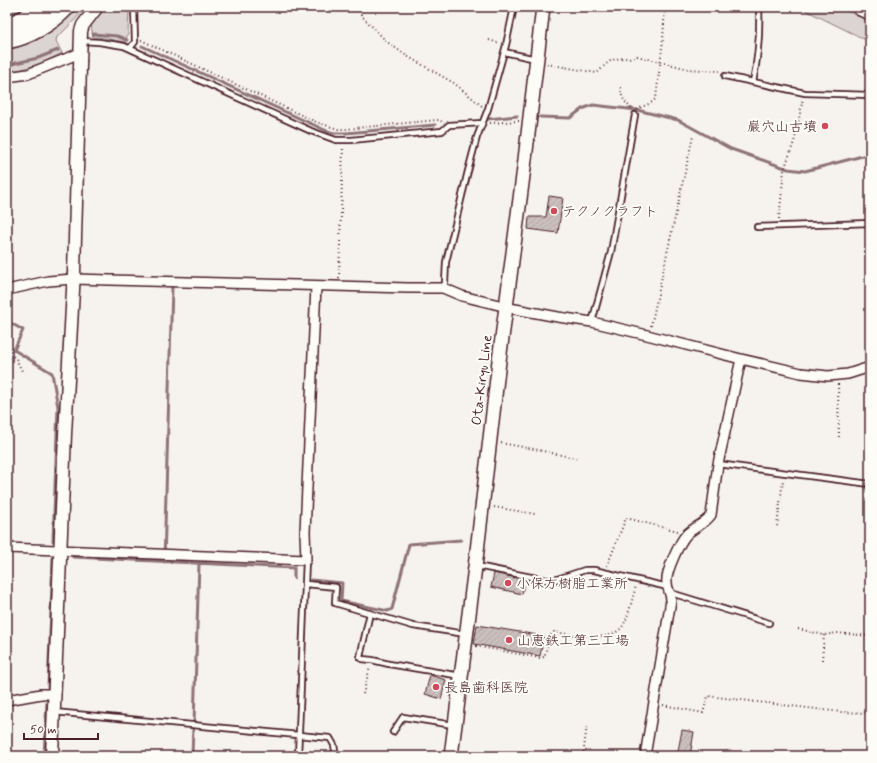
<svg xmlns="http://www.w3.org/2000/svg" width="877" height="763" viewBox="0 0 877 763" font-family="Mynerve,'Klee One',sans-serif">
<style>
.grass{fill:#dcd4d2;stroke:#937a7e}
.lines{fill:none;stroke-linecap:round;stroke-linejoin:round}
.stream{stroke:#8e7378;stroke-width:3}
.building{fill:url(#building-hatch);stroke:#4a1f2b}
.service-casing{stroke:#4a1f2b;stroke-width:8}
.minor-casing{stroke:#4a1f2b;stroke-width:12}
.tertiary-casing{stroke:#4a1f2b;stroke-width:15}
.secondary-casing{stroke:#4a1f2b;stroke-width:16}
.motorway-casing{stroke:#4a1f2b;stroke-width:20}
.path{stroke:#4a1f2b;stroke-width:2;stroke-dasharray:1 3;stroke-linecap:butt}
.service{stroke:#fdfcf7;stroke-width:4.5}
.minor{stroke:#fdfcf7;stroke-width:9}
.tertiary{stroke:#fdfcf7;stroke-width:12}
.secondary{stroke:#fdfcf7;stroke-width:13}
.motorway{stroke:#fdfcf7;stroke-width:17}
.poi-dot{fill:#d1495b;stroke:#fdfcf7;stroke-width:1.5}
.labels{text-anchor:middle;stroke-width:4;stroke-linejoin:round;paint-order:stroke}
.poi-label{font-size:14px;fill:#4a1f2b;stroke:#fdfcf7;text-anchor:start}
.street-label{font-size:14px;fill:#4a1f2b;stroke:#fdfcf7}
</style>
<defs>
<pattern id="building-hatch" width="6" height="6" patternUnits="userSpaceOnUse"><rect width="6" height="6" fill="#cbbfbe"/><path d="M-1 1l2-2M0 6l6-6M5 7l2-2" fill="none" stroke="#b0a4a3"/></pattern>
</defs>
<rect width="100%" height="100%" fill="#f6f3ef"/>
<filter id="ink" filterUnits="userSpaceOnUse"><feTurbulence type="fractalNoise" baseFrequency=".025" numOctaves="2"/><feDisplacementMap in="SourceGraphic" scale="8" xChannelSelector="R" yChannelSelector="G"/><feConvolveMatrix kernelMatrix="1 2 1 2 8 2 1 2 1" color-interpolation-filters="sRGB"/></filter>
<g filter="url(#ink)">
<path class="grass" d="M7,7h23l-12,7 -11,3z
M77,7h10l-24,25 -6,5 -1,4 6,12c-19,10 -34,16 -55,19v-23c28,-3 52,-21 70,-42z
M104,7h25l-1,27 -3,8 -27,-5 -5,1 -2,-14z
M799,7h39l32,14v21z"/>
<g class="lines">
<path class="stream" d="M93,34l24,2 10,4
M142,46l185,85 7,2h12l89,-8
M7,65l31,-7 20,-8
M540,117l30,1 12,-9 11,-4 44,5 41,10 53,29 57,20 17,2 65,-17
M488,119l29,-3
M7,321l16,9 -9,20 38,23 6,34 -5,134
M73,557l221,11v10
M164,562l8,-275
M311,580l31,3 -1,18 47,10 4,-2 17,-65 52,-4
M48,687l5,-130
M194,723l5,-160
M44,756l3,-55
M192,756l1,-29"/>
</g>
<path class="building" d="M549,196l14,2 -5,35 -30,-4 1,-12h17z
M494,573l31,7 -3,14 -31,-7z
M477,625l67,11 -4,20 -66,-12z
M430,675l16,5 -5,19 -16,-5z
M682,730l12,2 -4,24h-13z"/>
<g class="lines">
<g class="service-casing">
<path id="service" d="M81,41l18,1 25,4 187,85 25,9h15l91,-9 7,-6 33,-2
M130,48l5,-6 -1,-35
M504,52l32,7
M725,76l80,17 65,2
M753,82c5,-24 7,-50 6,-75
M757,227l113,-4
M443,288l2,-5 1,-21 21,-87 10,-38 11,-28 18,-64 8,-38
M592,322l19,-70 24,-137
M718,464l152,20
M477,566l74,15 34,-11h9l74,17
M306,584l30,3 -1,16 78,23 46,7h6
M671,593l98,30
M370,613l-10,44 2,2 10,1 17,4 72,12
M54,712l276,26 4,7 2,11
M393,732l10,-15 50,8
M298,756l8,-196"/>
</g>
<g class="minor-casing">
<path id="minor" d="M7,77l21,-3 52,-21
M7,290l41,-9 25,-2 335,9h35l19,8 53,13 43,8 34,5 55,13 94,24 60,14 27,3 20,-2 22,-7
M7,548l299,12 -1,-28 11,-246
M7,700l34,-6h14
M645,756l26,-156c0,-7 -4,-11 -4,-17 -2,-10 13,-42 20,-49 7,-7 18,-10 24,-19l7,-51 23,-105"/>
</g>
<g class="tertiary-casing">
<path id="tertiary" d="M52,756l13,-322 9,-162 7,-241 2,-6 14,-18"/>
</g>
<g class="secondary-casing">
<path id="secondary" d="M451,756l26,-205 22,-190 25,-193 19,-161"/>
</g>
<g class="motorway-casing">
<path id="motorway" d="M861,7l9,4
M7,25c14,-2 24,-9 34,-18
M7,40c21,-4 44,-17 59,-33"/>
</g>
<path class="path" d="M357,7l5,9 25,26 20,14 47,27 28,23
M141,40l175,82 22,7h8l91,-9h3l2,2
M489,40l10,3
M547,64l50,9c4,-3 7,-8 12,-11 8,-6 19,-2 28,-6l52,13 31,2
M621,87c0,11 3,14 11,22
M637,110c6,-5 14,-5 19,-12l7,-59 2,-32
M490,123l29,-2
M779,219l5,-49 11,-31 8,-41
M339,278l4,-132
M651,326l42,-190
M7,351l9,8 7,14
M838,384l1,55
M501,443l33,6 45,10
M494,507l41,7
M777,526l6,-46
M607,566l19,-48 52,13
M798,629l26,6 13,-2 33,3
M476,646l64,12 4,-1 7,-22 3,-3c18,2 55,12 68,-5 6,-8 11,-31 14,-41
M822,660l2,-25
M363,694l7,-27
M663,705l40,8 5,-17 133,16 29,1
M583,756l4,-31"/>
<use href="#service" class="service"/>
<use href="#minor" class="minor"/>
<use href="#tertiary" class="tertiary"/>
<use href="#secondary" class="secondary"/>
<use href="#motorway" class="motorway"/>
</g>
</g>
<g class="poi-dot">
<circle cx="825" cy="126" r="4"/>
<circle cx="554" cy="211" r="4"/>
<circle cx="508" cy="583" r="4"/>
<circle cx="509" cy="640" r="4"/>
<circle cx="436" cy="687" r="4"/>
</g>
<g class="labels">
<g class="poi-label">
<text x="817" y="131" text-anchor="end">巖穴山古墳</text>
<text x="562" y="216">テクノクラフト</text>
<text x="516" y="588">小保方樹脂工業所</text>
<text x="517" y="645">山恵鉄工第三工場</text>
<text x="444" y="692">長島歯科医院</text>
</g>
<g class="street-label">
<text transform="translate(481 380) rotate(-83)" y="5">Ota-Kiryu Line</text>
</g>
</g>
<rect width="877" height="763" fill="none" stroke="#fdfcf7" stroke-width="24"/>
<rect x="12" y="12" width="853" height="739" fill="none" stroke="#4a1f2b" stroke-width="1.5" filter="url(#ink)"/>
<path d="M24 733v6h74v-6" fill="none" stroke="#4a1f2b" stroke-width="2"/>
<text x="30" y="733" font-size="12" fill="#4a1f2b" stroke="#fdfcf7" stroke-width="3" paint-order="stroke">50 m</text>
</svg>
